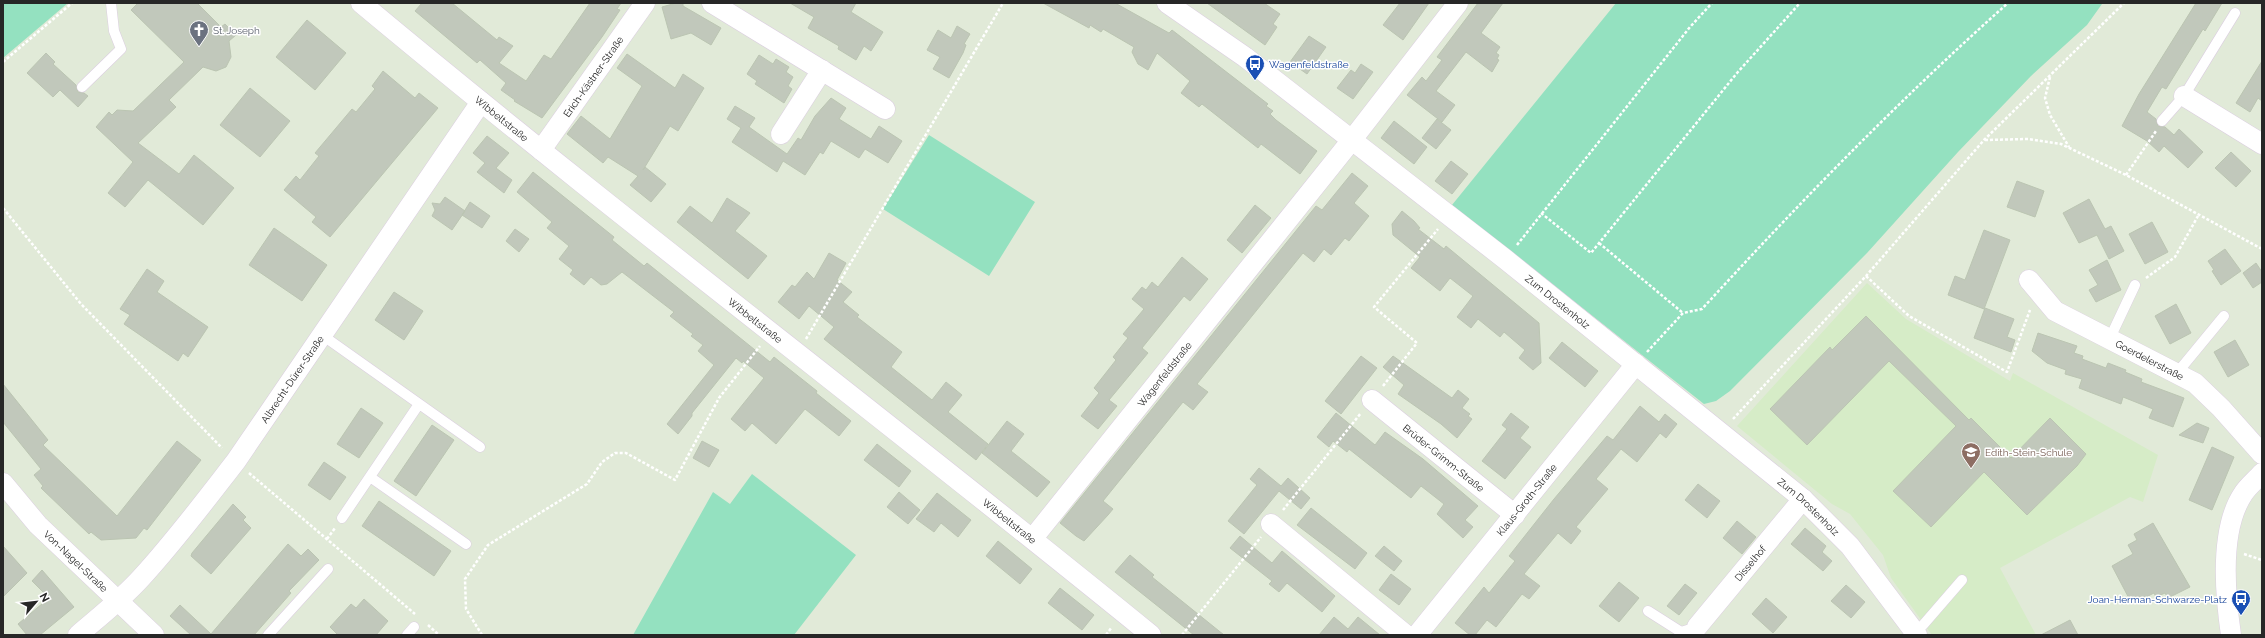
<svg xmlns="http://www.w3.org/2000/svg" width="2265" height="638" viewBox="0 0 2265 638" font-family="Raleway,sans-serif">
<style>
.education{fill:#d6ecc7}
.green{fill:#94e1c0}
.building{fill:#c1c8bb;stroke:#bbc5b2}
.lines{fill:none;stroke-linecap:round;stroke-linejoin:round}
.lane-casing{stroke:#dbcee0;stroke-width:11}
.street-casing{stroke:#dbcee0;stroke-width:21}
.path{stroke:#fff;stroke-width:2.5;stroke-dasharray:3 2;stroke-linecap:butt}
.lane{stroke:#fff;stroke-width:10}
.street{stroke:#fff;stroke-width:20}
.labels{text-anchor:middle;stroke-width:3;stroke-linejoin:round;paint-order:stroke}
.worship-label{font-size:10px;fill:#5b616d;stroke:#fff;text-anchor:start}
.transit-label{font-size:10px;fill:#164399;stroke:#fff;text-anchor:start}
.street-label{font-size:10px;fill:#272727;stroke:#fff}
.education-label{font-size:10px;fill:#785e54;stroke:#fff;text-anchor:start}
</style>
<rect width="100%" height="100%" fill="#e1ead8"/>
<path class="education" d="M1867,283l39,36 104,62 3,-8 145,82 -15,47 -13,-5 -130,71 36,67h-104l-41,-57 -8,-23 -33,-41 -18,-10 -95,-78z"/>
<path class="green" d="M3,3h65l-65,55z
M1616,3h486v1l-15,21 -56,51 -73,76 -91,101 -137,138 -14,10 -12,3 -252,-199z
M929,135l106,67 -46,74 -106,-67z
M752,474l104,81 -62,80h-161l80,-143 17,12z"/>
<path class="building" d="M138,3h59l24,24 4,-3 11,11 -7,6 2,16 -5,10 -10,4 -13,-4 -34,33 7,7 -38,36 41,31 15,-19 40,33 -31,37 -55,-45 -23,27 -17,-14 25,-31 -37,-35 13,-15 3,3 5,-5 16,1 51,-49 -53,-52z
M422,3h30l45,37 2,-3 14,9 -14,17 27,18 18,-26 7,4 39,-56h31l-4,6 3,1 -18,27 -60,81 -28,-17 1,-1 -14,-10 5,-7 -26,-23 -3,3 -62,-52z
M676,3h7v3l38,22 -10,17 -20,-12 -20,6 -9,-32z
M790,3h66l-5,9 32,20 -12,19 -7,-5 -8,14 -18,-11 1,-3 -31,-18 6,-11z
M1043,3h72l54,30 3,-3 96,74 -2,2 7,5 -3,3 6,6 41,31 -17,23 -39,-30 -3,4 -56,-44 -3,3 -18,-14 9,-12 -33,-28 -9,17 -10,-6 -6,-12 2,-5 -31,-18 -2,3 -11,-7 -1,3z
M1207,3h57l16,11 -7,10 4,3 -12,18z
M1400,3h29l-26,37 -20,-15z
M1478,3h25l-22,30 19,14 -4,6 3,2 -2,4 2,1 -7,12 -26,-20 -30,39 19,14 -13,17 -35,-27 15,-18 4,4 16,-21 -5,-3z
M2196,3h26l-17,28 -2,-2 -37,60 -4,-2 -15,25 9,7 2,7 7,1 9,8 5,-6 24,23 -15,16 -24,-22 -5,6 -12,-11 -25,-15 17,-32z
M307,20l39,33 -31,37 -39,-33z
M957,26l13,8 -6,10 2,1 -3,8 -14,25 -16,-9 7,-12 -13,-7 11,-20 13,8z
M1309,36l17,11 -19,27 -17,-12z
M46,53l9,9 -2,2 23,21 2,7 6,1 4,3 -10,11 -18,-17 -7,7 -26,-24z
M627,54l48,34 8,-14 21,14 -26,43 -8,-5 -27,44 2,-3 21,17 -15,18 -21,-17 8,-9 -30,-19 -5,6 -36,-29 14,-18 29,23 32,-53 -25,-18z
M759,55l14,9 3,-5 13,8 -3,5 7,5 -5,9 4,3 -8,14 -29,-19 2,-3 -10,-7z
M2262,61v40l-4,-3 -8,14 -14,-9z
M1361,64l12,8 -20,27 -16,-11 14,-18 4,3z
M383,71l32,27 4,-5 19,15 -108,129 -18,-15 4,-5 -32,-27 12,-14 4,4 19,-24 -4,-3 37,-44 4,3 19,-23 -3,-3z
M250,88l40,33 -30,36 -40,-32z
M831,98l15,10 -7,11 32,20 8,-13 23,15 -14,22 -23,-14 -6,9 -28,-17 -8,13 -3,-2 -15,23 -22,-14 -6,11 -45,-30 9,-14 -14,-9 8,-13 20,12 -6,9 38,27 11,-16 3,2 14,-24z
M1437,119l14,11 -15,19 -14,-11z
M1394,121l33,26 -13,17 -33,-26z
M487,136l22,17 -13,15 16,12 -8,13 -27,-21 8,-9 -12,-10z
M2231,152l20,19 -15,16 -21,-19z
M1451,161l17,13 -16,20 -17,-13z
M533,172l81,65 -2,3 32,26 3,-3 123,99 4,-5 43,34 -1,2 35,28 -12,15 -34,-27 -29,35 -24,-21 -7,8 -14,-12 33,-41 -21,-17 -1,2 -6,-5 -44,55v3l-14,18 -11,-10 47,-59 -16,-14 5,-6 -12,-9 2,-2 -23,-18 4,-4 -52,-40 -15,12 -6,1 -10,-8 -7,8 -14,-11 3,-4 -14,-11 10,-13 -22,-18 5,-6 -35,-30z
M1352,173l16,13 -14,17 15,13 -20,25 -4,-3 -14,17 -7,-6 -10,13 -11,-9 -106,131 11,8 -15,18 -10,-8 -80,99 10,8 -5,6 -24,26 -8,-5 -16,-13 256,-317 6,4z
M2017,181l27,10 -9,26 -28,-10z
M445,197l20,14 -13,19 -20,-14 3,-6 -3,-7 8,1z
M727,198l23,15 -15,18 32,25 -19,23 -71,-57 13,-16 22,17z
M2089,199l16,30 6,-3 13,25 -15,8 -12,-24 -18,8 -16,-30z
M470,202l20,14 -8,12 -20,-13z
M1255,205l16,13 -29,35 -15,-13z
M1402,211l12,10 6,7 -2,1 26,20 2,-3 93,77 2,40 -8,7 -14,-12 6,-8 -21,-18 -4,5 -22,-18 -7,9 -14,-11 16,-21 -23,-18 -10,13 -29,-23 9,-11 -27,-22 -1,-11z
M2152,222l16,30 -23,12 -16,-30z
M274,228l53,37 -25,36 -53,-36z
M515,229l14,10 -10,13 -13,-11z
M1984,230l26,10 -26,69 -36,-14 7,-19 10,4z
M2225,249l16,22 -20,14 -9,-14 2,-1 -6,-9z
M829,253l17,10 -9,17 15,12 -9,10 16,13 -2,2 45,35 -11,15 41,33 14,-18 16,13 -14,17 40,32 -12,16 -152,-121 10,-12 -25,-21 -10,13 -21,-17 14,-17 3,2 12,-15 7,7z
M1182,257l26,22 -18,22 -6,-5 -42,52 6,5 -39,47 8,6 -19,23 -17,-13 18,-23 -5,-5 22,-28 -3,-3 15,-19 -5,-4 21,-25 -12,-10 10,-12 4,3 6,-8 6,5z
M2107,260l14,30 -25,12 -7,-12 9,-5 -9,-15z
M2256,263l6,9v10l-9,6 -10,-15z
M147,269l17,12 -7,11 51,35 -20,30 -5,-4 -5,8 -54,-37 6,-9 -10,-6z
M394,292l29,19 -19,29 -29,-20z
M2176,304l15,29 -21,11 -15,-28z
M1985,308l29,11 -7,18 8,3 -4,12 -37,-14z
M1866,316l103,104 2,-2 40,40 39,-40 36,36 -9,12 -50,49 -43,-43 -53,55 -38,-36 63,-65 -67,-65 -82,84 -37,-36 60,-62 2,3z
M2038,333l39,13 -3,7 9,3 -1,3 24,9 2,-5 18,7 -1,2 17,7 -1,3 43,16 -11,29 -24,-9 4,-9 -30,-12 -2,7 -42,-16 3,-9 -17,-5 1,-4 -19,-7 -15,-12z
M2235,340l14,25 -21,12 -14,-25z
M1562,342l36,29 -13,16 -36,-29z
M1361,356l16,12 -36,46 -16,-13z
M1393,356l59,42 6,-8 11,9 -7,9 8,6 -2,2 4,3 -15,19 -16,-14 -43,-30 6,-9 -21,-18z
M3,384l45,56 -5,5 74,71 60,-75 24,19 -54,70 -3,-2 -8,10 -35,2 -10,-8 -2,2 -48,-46 2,-2 -9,-11 7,-6 -38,-47z
M1640,406l19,16 6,-8 12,10 -11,14 -6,-5 -23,29 -16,-13 -25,30 12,10 -32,38 5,4 -10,13 -13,-11 -34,41 16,12 -11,13 -7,-5 -26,33 -9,-7 -12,15h-5l-15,-12 29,-36 5,6 26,-32 -6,-5 45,-57 53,-63 6,4z
M361,408l22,15 -24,35 -22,-14z
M1336,413l39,32 10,-13 38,27 55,47 -13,14 8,7 -10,11 -26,-24 7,-10 -23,-18 -10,12 -62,-49 -2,3 -14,-11 -4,6 -12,-10z
M1511,413l18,14 -9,11 11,9 -26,32 -23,-18 25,-32 -5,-4z
M1007,421l17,13 -13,17 39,31 -13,15 -55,-44z
M2197,423l12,5 -6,15 -24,-8z
M432,425l22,15 -38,56 -22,-15z
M702,441l17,9 -10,17 -16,-9z
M877,444l34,27 -12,16 -35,-27z
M2212,447l22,10 -22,53 -23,-10z
M324,462l22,15 -16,23 -22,-15z
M1259,468l22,18 7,-8 22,20 -9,11 -22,-18 -35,43 -16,-13 29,-36 -7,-6z
M1698,484l22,17 -13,17 -22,-18z
M899,492l21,18 -12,14 -21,-17z
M937,493l34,27 -13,17 -17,-14 -7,9 -18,-13z
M379,501l72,50 -17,25 -72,-50z
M233,504l13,13 -3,3 8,8 -40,46 -20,-18 1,-3z
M1311,508l56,45 -12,16 -58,-44z
M1737,521l19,16 -14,17 -19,-16z
M2153,523l37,64 -22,11 -3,-5 -9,4 -2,-4 -22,11 -20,-38 21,-12 -5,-9 9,-5 -3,-6z
M1805,528l21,18 -4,6 10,9 -9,10 -32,-27z
M1240,536l32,27 10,-12 53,45 -13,16 -35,-29 -8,9 -10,-8 3,-3 -42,-33z
M998,541l34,28 -12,15 -34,-28z
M288,544l13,12 7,-7 11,11 -30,31 2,2 -37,42h-63l-21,-19 10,-11 31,29z
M3,546l24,27 -24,24z
M1384,546l18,15 -8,10 -19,-15z
M1130,555l24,20 -2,2 72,58h-30l-79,-63z
M42,570l32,37 -34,28h-13l-9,-11 31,-26 -17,-17z
M1391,574l20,15 -12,16 -20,-15z
M1619,582l20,16 -20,24 -20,-16z
M1685,584l12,9 -18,22 -12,-9z
M1846,585l19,17 -14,16 -20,-17z
M1060,588l34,27 -12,15 -34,-27z
M1766,598l21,19 -14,16 -21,-19z
M364,599l24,22 -12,14h-38l-8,-8 21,-23 5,4z
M1334,617l14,12 10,-12 22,18h-61z
M2070,620l8,15h-37z"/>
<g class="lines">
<g class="lane-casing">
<path id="lane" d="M82,87l39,-38 -7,-18 -3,-28
M2162,121l22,-25 51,-83
M322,335l158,112
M2110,338l25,-53
M2177,373l47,-57
M370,477l96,67
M342,518l77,-114
M1648,611l33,21 16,-5
M1914,632l9,-7 39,-45
M268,635l60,-66
M407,635l7,-8"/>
</g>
<g class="street-casing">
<g id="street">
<path id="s1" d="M361,3c259,216 529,419 790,632"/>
<path d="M712,3l173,106"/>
<path id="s2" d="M1167,3l78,54 260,202 298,240 47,47 67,89"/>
<path d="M2184,96l78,48"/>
<path d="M781,134l41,-64"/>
<path id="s3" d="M541,150l104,-147"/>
<path id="s4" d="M2029,280l26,31 140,72 26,25 41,46"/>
<path id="s5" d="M1372,400l143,115"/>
<path id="s6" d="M3,483l35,42 116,110"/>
<path d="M1271,524l135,111"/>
<path id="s7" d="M1033,538l318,-397 107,-138"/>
<path id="s8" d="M1697,627l106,-128"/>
<path id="s9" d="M78,635c21,-18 44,-36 63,-57 34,-37 64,-77 95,-117l245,-359"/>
<path id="s10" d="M1417,635l219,-271"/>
<path d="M2231,635c-6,-41 -12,-105 12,-141 5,-8 13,-14 19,-21"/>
</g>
</g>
<path class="path" d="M3,62l69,-59
M2050,77l-5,21 5,17 19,32
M1985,140l43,-1 33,5 65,31 136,74
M2126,175l30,-44
M3,208l78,96 141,144
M1541,213l50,40 146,-180 63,-70
M1599,243l84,70
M1517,245l173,-218 22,-24
M1866,276l43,40 98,56 23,-62
M2146,278l29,-21 23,-41
M806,339l197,-336
M1647,352l36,-39 19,-4c98,-107 198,-210 306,-306
M1383,386l34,-43 -43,-36 64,-78
M1733,419l133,-143 118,-136 140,-137
M249,473l166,141
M1283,510l78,-97
M327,539l8,-11
M2244,554l18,6
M428,625l11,10
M482,635l-16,-26 -1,-30 23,-34 99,-61 15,-22 13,-9h11l49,27 44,-82 41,-52
M1106,635l6,-8
M1182,635l79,-98"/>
<use href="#lane" class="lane"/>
<use href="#street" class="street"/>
</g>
<defs>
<g id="church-pin" transform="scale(1)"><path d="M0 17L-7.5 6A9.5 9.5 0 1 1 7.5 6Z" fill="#6b7280" stroke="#fff"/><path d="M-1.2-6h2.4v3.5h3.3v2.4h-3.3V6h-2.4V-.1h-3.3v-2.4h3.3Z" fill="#fff"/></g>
<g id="bus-pin" transform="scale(1)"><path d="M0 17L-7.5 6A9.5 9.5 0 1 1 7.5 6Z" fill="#1a4fb4" stroke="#fff"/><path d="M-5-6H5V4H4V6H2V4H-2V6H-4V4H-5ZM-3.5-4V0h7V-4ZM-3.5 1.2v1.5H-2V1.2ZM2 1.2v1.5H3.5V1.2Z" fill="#fff"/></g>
<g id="school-pin" transform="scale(1)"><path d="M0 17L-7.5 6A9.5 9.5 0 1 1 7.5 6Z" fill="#8d6e63" stroke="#fff"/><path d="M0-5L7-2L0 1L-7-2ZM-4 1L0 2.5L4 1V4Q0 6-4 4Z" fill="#fff"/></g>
</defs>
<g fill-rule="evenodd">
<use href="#church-pin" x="199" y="30"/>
<use href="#bus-pin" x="1255" y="64"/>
<use href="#school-pin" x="1971" y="452"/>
<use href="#bus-pin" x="2241" y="599"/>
</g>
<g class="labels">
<g class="worship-label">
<text x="213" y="34">St. Joseph</text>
</g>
<g class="transit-label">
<text x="1269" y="68">Wagenfeldstraße</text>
<text x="2227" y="603" text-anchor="end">Joan-Herman-Schwarze-Platz</text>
</g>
<g class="street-label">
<text dy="4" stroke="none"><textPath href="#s3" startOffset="90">Erich-Kästner-Straße</textPath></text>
<text dy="4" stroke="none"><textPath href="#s1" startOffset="182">Wibbeltstraße</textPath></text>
<text dy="4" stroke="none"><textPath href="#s2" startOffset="492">Zum Drostenholz</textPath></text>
<text dy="4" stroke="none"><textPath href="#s1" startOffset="506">Wibbeltstraße</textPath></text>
<text dy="4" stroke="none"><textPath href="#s4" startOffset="147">Goerdelerstraße</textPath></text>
<text dy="4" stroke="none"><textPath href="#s7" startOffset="210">Wagenfeldstraße</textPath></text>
<text dy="4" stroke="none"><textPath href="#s9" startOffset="335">Albrecht-Dürer-Straße</textPath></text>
<text dy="4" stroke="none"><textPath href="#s5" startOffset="92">Brüder-Grimm-Straße</textPath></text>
<text dy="4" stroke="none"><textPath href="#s10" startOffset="174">Klaus-Groth-Straße</textPath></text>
<text dy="4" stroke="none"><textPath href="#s2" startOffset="816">Zum Drostenholz</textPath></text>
<text dy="4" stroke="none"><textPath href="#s1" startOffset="830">Wibbeltstraße</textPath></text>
<text dy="4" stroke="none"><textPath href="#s6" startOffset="107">Von-Nagel-Straße</textPath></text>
<text dy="4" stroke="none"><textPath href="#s8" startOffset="83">Disselhof</textPath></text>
</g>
<g class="education-label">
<text x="1985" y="456">Edith-Stein-Schule</text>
</g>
</g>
<rect width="2265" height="638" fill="none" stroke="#272727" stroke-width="8"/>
<g transform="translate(36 602) rotate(62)" stroke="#ffffff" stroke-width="3" paint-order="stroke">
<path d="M0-3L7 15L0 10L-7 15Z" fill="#272727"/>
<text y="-6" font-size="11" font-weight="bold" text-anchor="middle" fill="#272727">N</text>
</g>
</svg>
